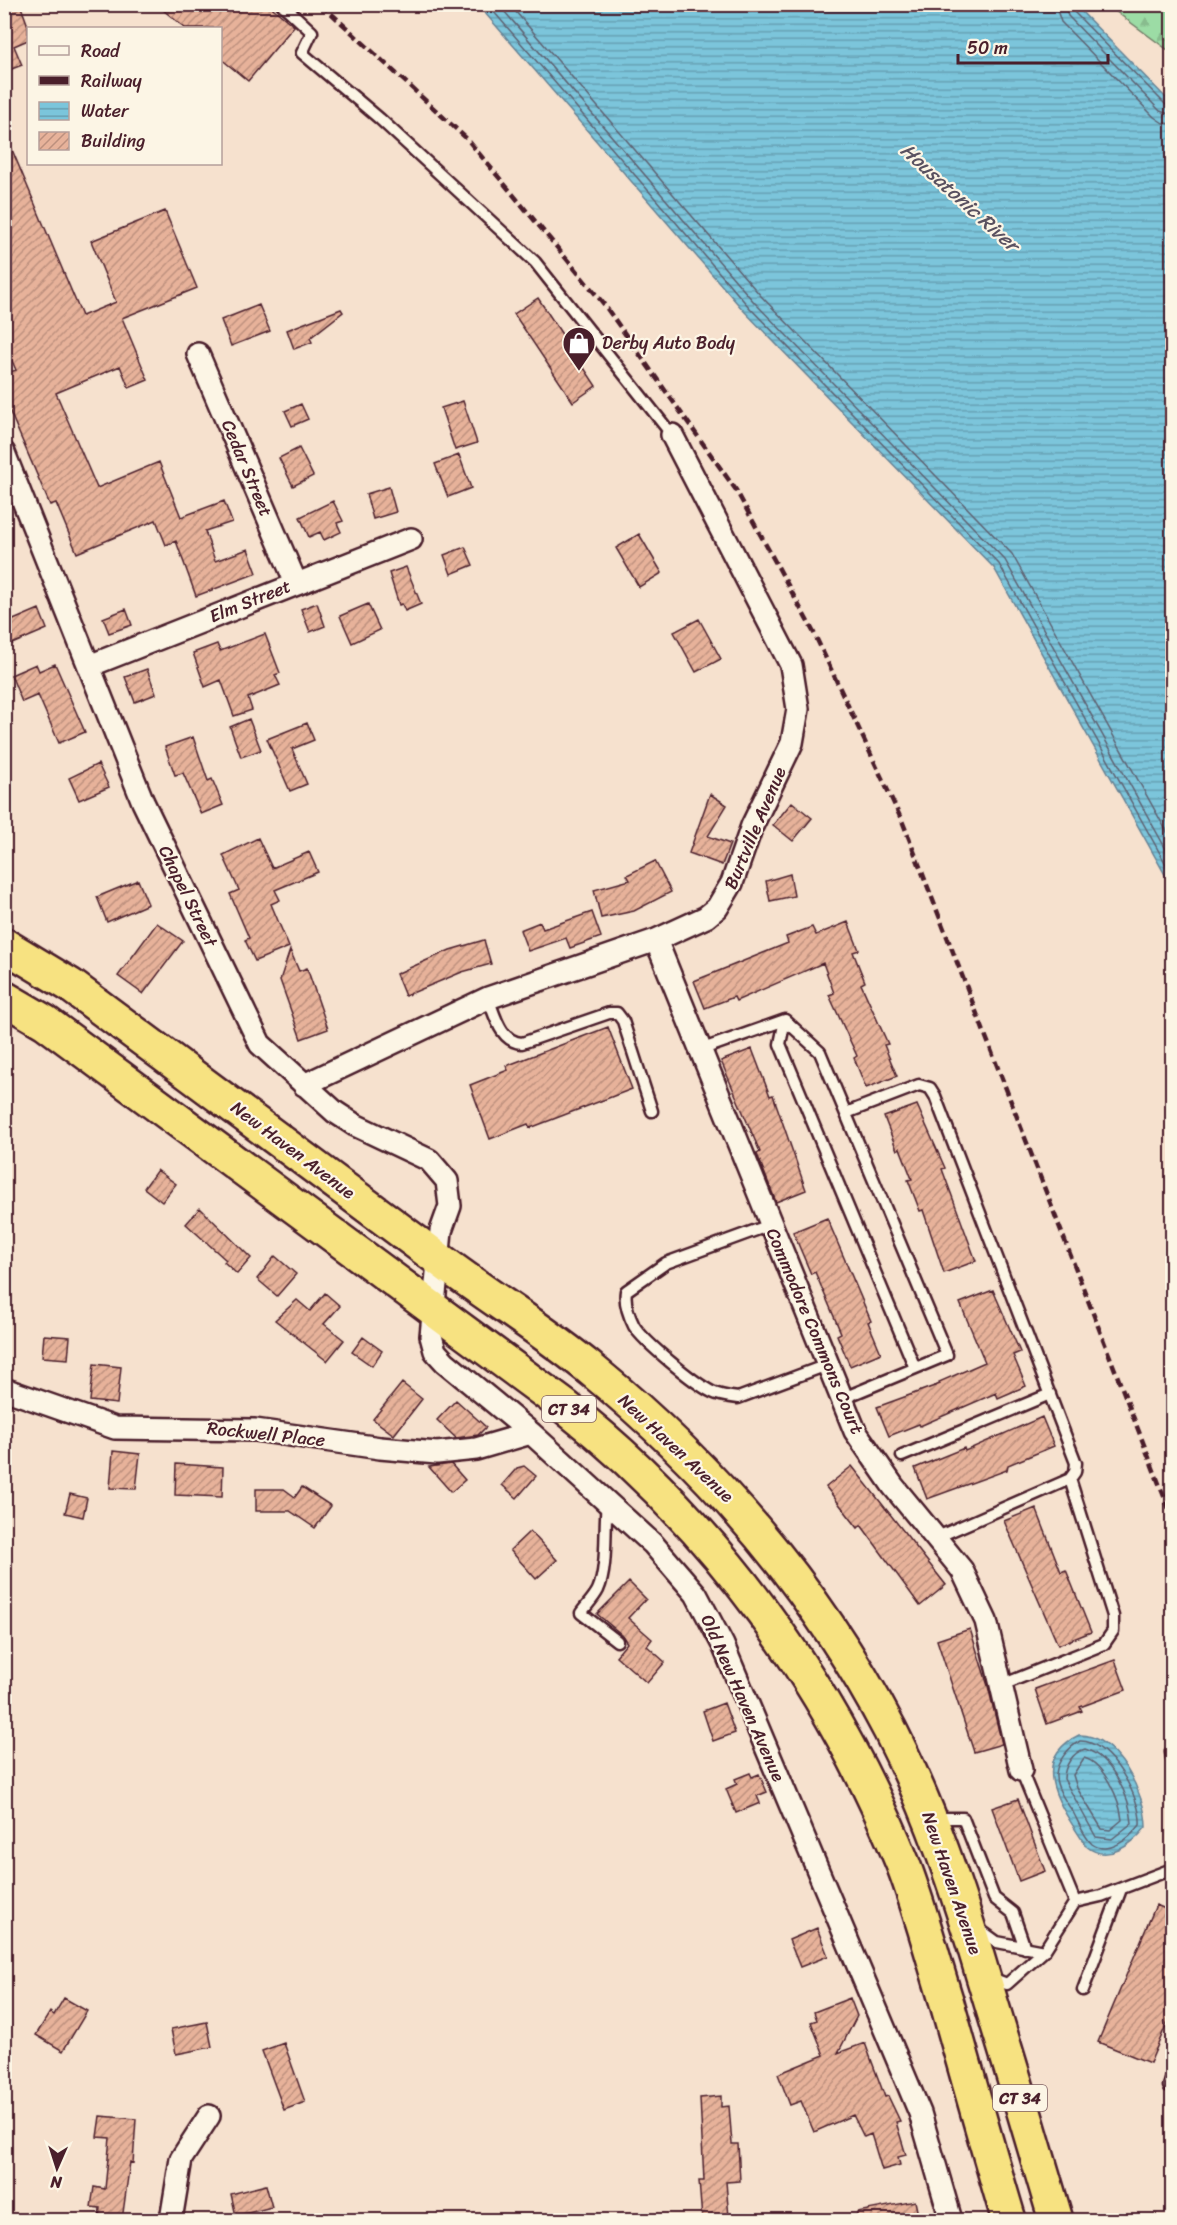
<svg xmlns="http://www.w3.org/2000/svg" width="1177" height="2225" viewBox="0 0 1177 2225" font-family="Sriracha,sans-serif">
<style>
.forest{fill:url(#forest-firs);stroke:#737e68;stroke-width:1.5}
.water{fill:url(#water-rules);stroke:#678395;stroke-width:1.5}
.lines{fill:none;stroke-linecap:round;stroke-linejoin:round}
.shore{stroke:#5e6171;stroke-width:1.5}
.building{fill:url(#building-hatch);stroke:#4a1f2b;stroke-width:1.5}
.lane-casing{stroke:#4a1f2b;stroke-width:15}
.street-casing{stroke:#4a1f2b;stroke-width:26}
.highway-casing{stroke:#4a1f2b;stroke-width:38}
.lane{stroke:#fcf5e5;stroke-width:10}
.street{stroke:#fcf5e5;stroke-width:21}
.highway{stroke:#f7e281;stroke-width:33}
.rail{stroke:#4a1f2b;stroke-width:4.5;stroke-dasharray:9 4.5;stroke-linecap:butt}
.labels{text-anchor:middle;stroke-width:4.5;stroke-linejoin:round;paint-order:stroke}
.shield{fill:#fcf5e5;stroke:#7f5f63;stroke-width:1.5}
.shield-label{font-size:16px;font-weight:bold;fill:#4a1f2b}
.poi-label{font-size:18px;fill:#4a1f2b;stroke:#fcf5e5;text-anchor:start}
.street-label{font-size:18px;fill:#4a1f2b;stroke:#fcf5e5}
.water-label{font-size:20px;font-style:italic;fill:#595160;stroke:#fcf5e5}
</style>
<defs>
<pattern id="forest-firs" width="22" height="20" patternUnits="userSpaceOnUse" patternTransform="scale(1.5)"><rect width="22" height="20" fill="#9cdca5"/><path d="M5 1l3.5 6h-7zM16 11l3.5 6h-7z" fill="#88bc8e"/></pattern>
<pattern id="water-rules" width="6" height="5" patternUnits="userSpaceOnUse" patternTransform="scale(1.5)"><rect width="6" height="5" fill="#7bc5db"/><path d="M0 2.5h6" fill="none" stroke="#679fb2"/></pattern>
<pattern id="building-hatch" width="6" height="6" patternUnits="userSpaceOnUse" patternTransform="scale(1.5)"><rect width="6" height="6" fill="#e7b29a"/><path d="M-1 1l2-2M0 6l6-6M5 7l2-2" fill="none" stroke="#bd907e"/></pattern>
</defs>
<rect width="100%" height="100%" fill="#f6e1ce"/>
<filter id="ink" filterUnits="userSpaceOnUse"><feTurbulence type="fractalNoise" baseFrequency=".0167" numOctaves="2"/><feDisplacementMap in="SourceGraphic" scale="12" xChannelSelector="R" yChannelSelector="G"/><feConvolveMatrix kernelMatrix="1 2 1 2 8 2 1 2 1" color-interpolation-filters="sRGB"/></filter>
<g filter="url(#ink)">
<path class="forest" d="M1107,5h65v48z"/>
<path class="water" d="M478,5h597l97,99v783l-178,-319 -250,-257z
M1079,1735c37,-1 67,59 67,92 -14,18 -39,37 -60,19 -21,-34 -62,-84 -7,-111z"/>
<g class="lines">
<path class="shore" d="M487,4l262,303 250,257 173,311
M498,4l256,298 251,258 167,300
M509,4l252,292 251,258 160,287
M1055,4l6,18 93,95 9,6 9,1
M1064,4l4,12 92,95 12,4
M1071,4l2,7 93,94 6,3
M1080,1741c30,-1 62,58 60,84 -10,13 -31,31 -48,19 -8,-7 -14,-23 -19,-32 -7,-10 -18,-25 -17,-38 1,-13 13,-27 24,-33z
M1085,1749c26,8 45,47 47,74l-20,16 -16,-2 -32,-58c0,-13 9,-27 21,-30z
M1084,1758c20,5 36,42 38,62l-12,10 -8,-1 -25,-41 -4,-13z"/>
</g>
<path class="building" d="M4,4h16l8,22v14l-14,6 8,19 -18,7z
M156,4h112l26,22 -46,55 -28,-23v-30h-35z
M5,133l77,183 34,-14 -25,-61 74,-30 32,77 -75,30 26,62 -19,8 -9,-22 -64,27 41,95 62,-26 22,55 43,-16 8,21 -27,9 10,30 33,-12 9,24 -61,23 -20,-55 -10,4 -10,-25 -79,33 -21,-50 -6,2 -46,-107v-24l12,-4 -12,-27z
M538,298l58,88 -23,16 -59,-88z
M259,305l11,26 -39,15 -10,-26z
M341,309l2,3 -33,26 2,4 -18,7 -7,-19z
M463,401l14,42 -22,7 -14,-42z
M301,404l7,15 -16,7 -7,-15z
M299,448l14,28 -20,10 -14,-28z
M459,455l12,33 -23,9 -13,-33z
M389,487l7,25 -23,7 -7,-25z
M333,501l10,20 -6,2 4,9 -17,8 -4,-8 -11,5 -9,-20z
M639,534l23,39 -23,14 -23,-39z
M465,547l8,18 -22,9 -7,-19z
M406,567l15,37 -16,7 -3,-7 -3,1 -10,-32z
M317,603l8,23 -15,6 -9,-23z
M368,604l12,26 -28,13 -12,-27z
M39,609l8,20 -35,15 -8,-20z
M126,609l6,16 -23,8 -6,-15z
M699,619l22,40 -25,13 -22,-40z
M265,634l15,39 -5,2 5,10 -32,13 4,12 -18,6 -13,-36 -16,7 -12,-34 24,-9 3,7z
M36,664l3,7 16,-7 30,68 -26,11 -21,-48 -16,7 -11,-27z
M147,669l9,25 -21,8 -10,-25z
M249,719l12,31 -20,7 -11,-30z
M307,723l7,17 -22,9 15,35 -17,7 -23,-52z
M193,737l15,44 4,-2 11,26 -22,9 -18,-41 -8,2 -10,-28z
M98,764l11,23 -30,13 -10,-22z
M710,794l17,11 -19,31 22,8 -8,21 -33,-12z
M792,802l20,16 -19,23 -20,-16z
M258,838l14,30 37,-16 9,20 -43,18 5,10 -9,4 18,43 -34,14 -10,-21 4,-2 -19,-44 9,-4 -16,-35z
M655,861l16,31 -37,19 -33,7 -7,-28 36,-10 -3,-5z
M790,874l4,22 -24,5 -4,-20z
M138,880l10,24 -41,18 -10,-25z
M592,912l9,25 -31,11 -4,-10 -38,13 -8,-21 20,-8 3,7z
M848,922l11,28 -6,2 12,30 -4,2 27,60 -4,1 13,31 -31,12 -12,-30 3,-2 -28,-61 5,-2 -11,-30 -87,38 -2,-4 -29,11 -11,-27 94,-38 -2,-6 26,-10 4,8z
M157,923l26,18 -40,53 -25,-18z
M484,940l7,24 -29,8 -57,24 -9,-22 54,-24z
M290,950l9,21 8,-3 21,61 -27,10 -21,-59z
M608,1027l24,62 -102,39 -2,-4 -38,15 -20,-54 38,-15 -2,-4z
M752,1049l18,47 3,-1 33,95 -30,12 -19,-48 3,-2 -39,-91z
M917,1105l28,63 -3,1 34,92 -32,12 -21,-63 -3,1 -12,-31 4,-1 -12,-31 -3,2 -13,-33z
M157,1170l19,14 -14,18 -18,-14z
M200,1208l51,50 -14,16 -13,-12 2,-2 -40,-36z
M827,1218l44,103 -3,1 13,31 -31,13 -13,-31 4,-2 -26,-61 -4,2 -18,-42z
M275,1256l21,18 -19,22 -20,-17z
M993,1290l27,62 -7,3 13,31 -28,12 -2,-5 -76,33 -1,-2 -30,12 -12,-29 63,-23 -1,-2 46,-20 -25,-59z
M325,1293l15,13 -16,18 20,16 -17,21 -52,-41 22,-20 13,11z
M44,1335l26,2 -2,22 -26,-2z
M363,1337l19,14 -10,15 -20,-14z
M94,1364l27,3 -4,37 -27,-3z
M402,1383l20,16 -28,36 -21,-16z
M456,1400l30,27 -8,8 -22,3 -19,-18z
M1042,1417l12,29 -46,19 -1,5 -80,29 -12,-31 49,-20 1,3z
M113,1451l27,3 -4,35 -26,-1z
M176,1464l47,3 -1,30 -47,-2z
M451,1464l14,16 -14,12 -22,-25z
M524,1466l12,10 -19,22 -15,-13 15,-17z
M852,1466l94,119 -26,21 -59,-81 -3,3 -32,-41z
M302,1487l29,19 -16,22 -25,-17h-34v-22h28l11,8z
M70,1494l17,4 -4,19 -18,-4z
M1036,1508l25,64 5,-2 25,62 -33,13 -54,-124z
M530,1531l27,29 -21,19 -26,-29z
M629,1582l17,17 -18,19 24,21 -5,7 18,16 -18,21 -31,-27 11,-13 -5,-8 -25,-21z
M970,1629l18,57 14,58 -28,8 -37,-112z
M1115,1660l11,30 -46,17 2,4 -35,13 -12,-35z
M724,1703l11,30 -22,8 -10,-30z
M750,1773l2,4 7,-3 8,18 -10,4 3,7 -24,10 -10,-24 11,-5 -2,-5z
M1018,1799l27,72 -26,10 -27,-73z
M1156,1905l17,7v97l-23,54 -52,-21z
M817,1928l11,28 -28,11 -11,-27z
M64,1998l23,13 -24,40 -27,-16 14,-23 4,3z
M850,1998l7,18 -19,37 27,-10 20,54 3,-1 12,25 -4,1 10,33 -8,2 2,8 -18,5 -11,-36 -7,3 -11,-22 -39,17 -13,-31 -11,4 -12,-31 46,-19 -13,-33 6,-2 -3,-8z
M207,2022l5,25 -36,7 -5,-25z
M284,2043l21,59 -21,8 -22,-59z
M721,2096v11l8,-1 3,38h6l2,37 -14,1 3,35 -27,2 -3,-38h5l-4,-83z
M100,2116l36,3 -3,44 -3,-1 -8,58h-23l1,-12 -9,-1 3,-20 11,2 5,-51 -13,-1z
M266,2185l6,22 -36,9 -5,-22z
M915,2201l4,19h-62v-8z"/>
<g class="lines">
<g class="lane-casing">
<path id="lane" d="M282,4l30,28 -10,21 78,66 155,143 137,173
M488,998c7,17 12,44 34,45l87,-30h8l6,8 29,90
M700,1050l85,-30
M846,1113l73,-28 11,3 5,8 141,367 -1,9 -5,7 -135,59
M770,1225l-104,38 -40,28c-2,12 2,23 8,35 10,16 60,57 78,66 8,4 18,5 26,6l89,-33
M841,1399l106,-44 -127,-303 -35,-32 -5,24 135,324
M902,1456l148,-62
M607,1502c-3,27 1,66 -9,88 -4,8 -12,16 -17,23l36,28
M1002,1685l102,-41 9,-13v-15l-43,-137
M1171,1752l1,6
M1021,1770l54,132 -31,49
M933,1818h30l31,80 19,15 12,35
M1075,1902l26,-6 71,-27
M979,1929l18,13 47,9 -37,33 -16,-6
M1083,1990l38,-101
M1169,2086l3,-9"/>
</g>
<g class="street-casing">
<path id="street" d="M198,354l98,229
M4,453l139,349 117,242 75,68 20,13 74,35 18,21 3,25 -9,25 -10,105 4,15 10,11 86,71 122,111 43,50 27,51 197,468 31,107
M89,666l322,-127
M656,940l199,491 38,55 69,84 24,51 35,149
M304,1085l184,-87 168,-58 50,-23 11,-9 15,-25 20,-57 40,-83 6,-34 -7,-44 -119,-230
M4,1389l111,39 140,2 125,18 57,5 39,-4 55,-16
M171,2220l10,-61 28,-43"/>
</g>
<g class="highway-casing">
<path id="highway" d="M4,945l66,40c124,91 246,184 370,275 50,38 105,71 153,111 122,100 224,219 297,359 40,79 68,161 93,246 25,81 49,163 73,244
M4,998l41,24 518,383c153,120 267,279 340,459 17,44 29,91 43,136 21,74 41,147 63,220"/>
</g>
<use href="#lane" class="lane"/>
<use href="#street" class="street"/>
<use href="#highway" class="highway"/>
<path class="rail" d="M321,4l146,135 136,164 133,187 78,143 89,190 269,694"/>
</g>
</g>
<defs>
<g id="shop-pin" transform="scale(1.725)"><path d="M0 17L-7.5 6A9.5 9.5 0 1 1 7.5 6Z" fill="#4a1f2b" stroke="#fcf5e5"/><path d="M-5-2.5h2.3a2.7 3.5 0 0 1 5.4 0H5L5.5 6h-11ZM-1.5-2.5h3a1.5 2.3 0 0 0-3 0Z" fill="#fff"/></g>
</defs>
<g fill-rule="evenodd">
<use href="#shop-pin" x="579" y="343"/>
</g>
<g class="labels">
<g class="shield">
<rect x="542" y="1396" width="54" height="26" rx="4.5"/>
<rect x="993" y="2085" width="54" height="26" rx="4.5"/>
</g>
<g class="shield-label">
<text x="569" y="1415">CT 34</text>
<text x="1020" y="2104">CT 34</text>
</g>
<g class="poi-label">
<text x="602" y="349">Derby Auto Body</text>
</g>
<g class="street-label">
<text transform="translate(247 468) rotate(67)" y="6">Cedar Street</text>
<text transform="translate(250 601) rotate(-22)" y="6">Elm Street</text>
<text transform="translate(755 828) rotate(-67)" y="6">Burtville Avenue</text>
<text transform="translate(188 896) rotate(64)" y="6">Chapel Street</text>
<text transform="translate(293 1150) rotate(37)" y="6">New Haven Avenue</text>
<text transform="translate(815 1331) rotate(67)" y="6">Commodore Commons Court</text>
<text transform="translate(266 1434) rotate(6)" y="6">Rockwell Place</text>
<text transform="translate(676 1448) rotate(43)" y="6">New Haven Avenue</text>
<text transform="translate(743 1698) rotate(66)" y="6">Old New Haven Avenue</text>
<text transform="translate(952 1883) rotate(71)" y="6">New Haven Avenue</text>
</g>
<g class="water-label">
<text transform="translate(960 197) rotate(42)" y="7">Housatonic River</text>
</g>
</g>
<rect width="1177" height="2225" fill="none" stroke="#fcf5e5" stroke-width="24"/>
<rect x="12" y="12" width="1153" height="2201" fill="none" stroke="#4a1f2b" stroke-width="2" filter="url(#ink)"/>
<rect x="27" y="27" width="195" height="138" fill="#fcf5e5" stroke="#b59f9b" stroke-width="1.5"/>
<rect x="39" y="46" width="30" height="9" fill="#fcf5e5" stroke="#b59f9b" stroke-width="1.5"/>
<text x="81" y="57" font-size="18" fill="#4a1f2b">Road</text>
<rect x="39" y="76" width="30" height="9" fill="#4a1f2b" stroke="#b59f9b" stroke-width="1.5"/>
<text x="81" y="87" font-size="18" fill="#4a1f2b">Railway</text>
<rect x="39" y="102" width="30" height="18" fill="url(#water-rules)" stroke="#b59f9b" stroke-width="1.5"/>
<text x="81" y="117" font-size="18" fill="#4a1f2b">Water</text>
<rect x="39" y="132" width="30" height="18" fill="url(#building-hatch)" stroke="#b59f9b" stroke-width="1.5"/>
<text x="81" y="147" font-size="18" fill="#4a1f2b">Building</text>
<g transform="translate(57 2168) rotate(183)" stroke="#fcf5e5" stroke-width="4.5" paint-order="stroke">
<path d="M0-4.5L10 22L0 15L-10 22Z" fill="#4a1f2b"/>
<text y="-9" font-size="16" font-weight="bold" text-anchor="middle" fill="#4a1f2b">N</text>
</g>
<path d="M958 54v9h150v-9" fill="none" stroke="#4a1f2b" stroke-width="3"/>
<text x="967" y="54" font-size="18" fill="#4a1f2b" stroke="#fcf5e5" stroke-width="4.5" paint-order="stroke">50 m</text>
</svg>
